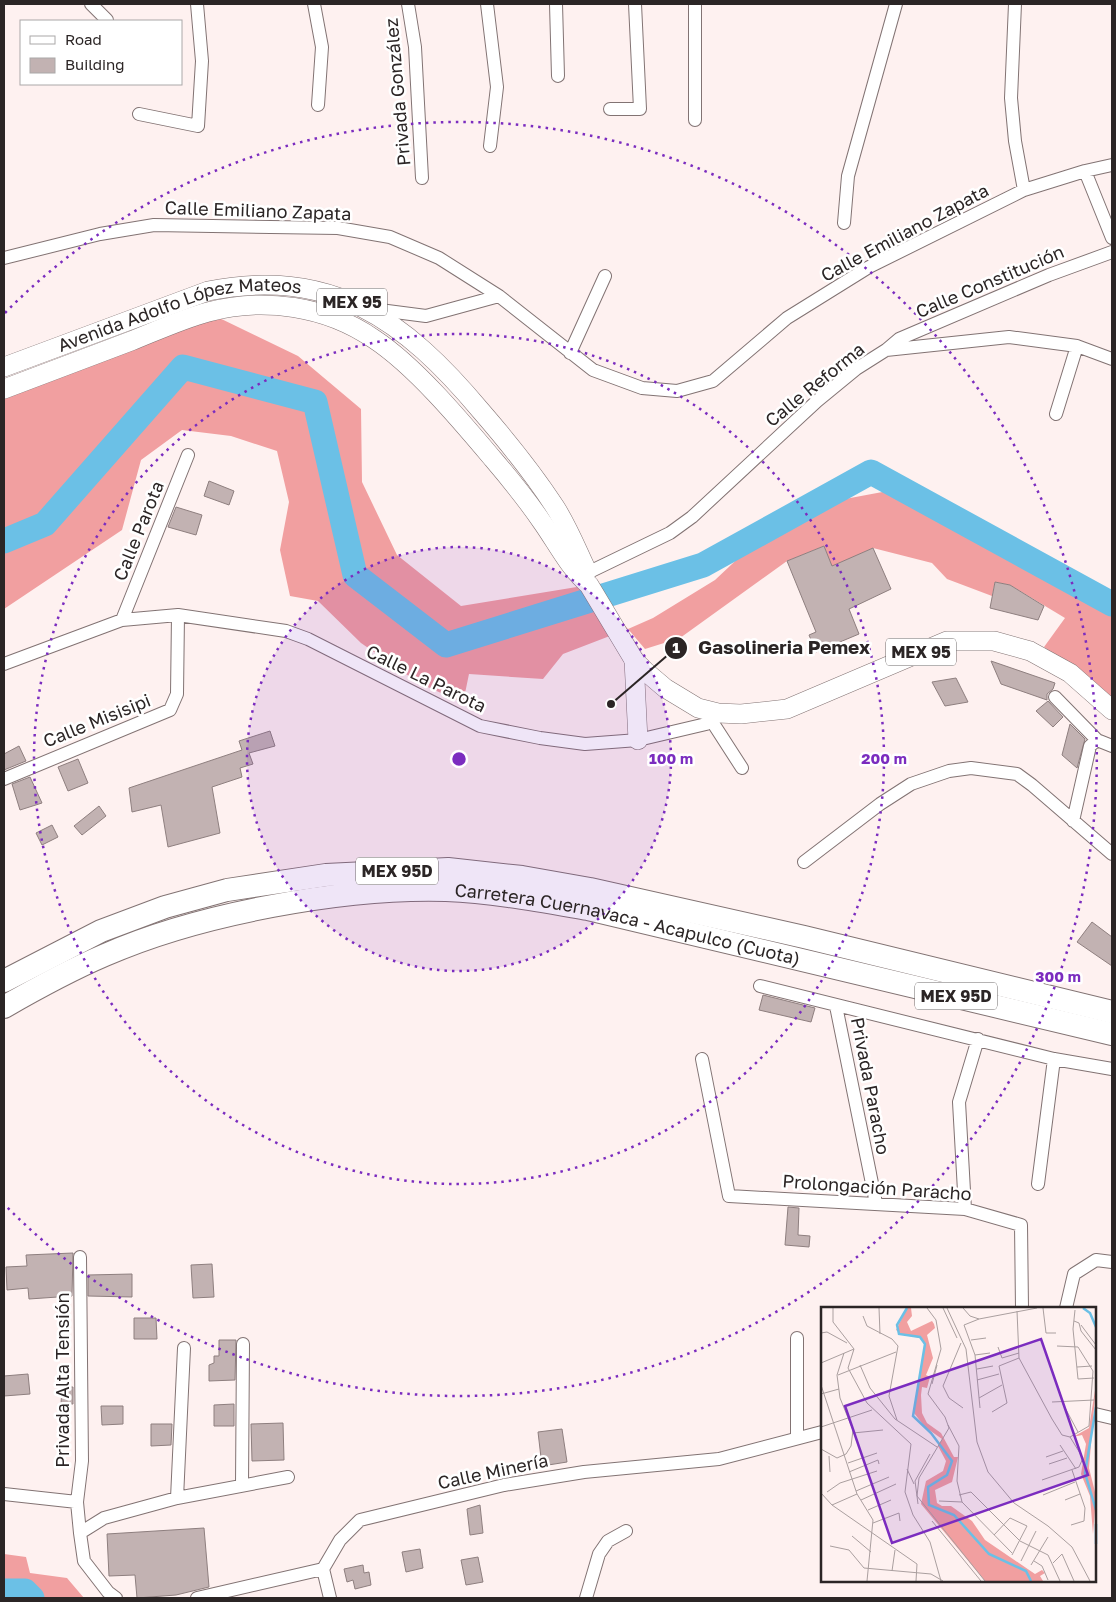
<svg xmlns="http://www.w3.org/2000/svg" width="1116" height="1602" viewBox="0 0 1116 1602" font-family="'Golos Text',sans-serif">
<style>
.forest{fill:#f19fa0}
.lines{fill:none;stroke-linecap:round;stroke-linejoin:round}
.river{stroke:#6bc0e6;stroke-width:25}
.building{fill:#c2b2b2;stroke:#8e7f7f}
.minor-casing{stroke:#827373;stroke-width:14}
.primary-casing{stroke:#827373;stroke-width:20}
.motorway-casing{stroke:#827373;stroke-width:24}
.minor{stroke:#fff;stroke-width:12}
.primary{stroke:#fff;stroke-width:19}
.motorway{stroke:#fff;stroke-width:22}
.ring{fill:none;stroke:#7b2cbf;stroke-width:2.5;stroke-dasharray:2.5 5}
.labels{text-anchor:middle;stroke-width:5;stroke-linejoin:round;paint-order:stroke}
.shield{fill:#fff;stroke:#6b6666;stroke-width:1}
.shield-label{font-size:16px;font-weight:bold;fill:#2b2525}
.street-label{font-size:18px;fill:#2b2525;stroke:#fff}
.inset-river{fill:none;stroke:#6bc0e6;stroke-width:2.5}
.inset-road{fill:none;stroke:#aa9f9f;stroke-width:1}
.view{fill:#7b2cbf;fill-opacity:0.15;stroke:#7b2cbf;stroke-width:2.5}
.inset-edge{fill:none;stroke:#2b2525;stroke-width:2.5}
.centre{fill:#7b2cbf;stroke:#fff;stroke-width:2.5}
.ring-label{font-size:15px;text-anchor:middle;font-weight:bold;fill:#7b2cbf;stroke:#fff;stroke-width:5;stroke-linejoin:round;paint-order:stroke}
.leader{fill:none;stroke:#2b2525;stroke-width:2}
.callout-dot{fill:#2b2525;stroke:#fff;stroke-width:2}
.mark-label{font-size:15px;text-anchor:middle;font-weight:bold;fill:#fff}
.callout-label{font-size:19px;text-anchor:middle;font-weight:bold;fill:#2b2525;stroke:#fff;stroke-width:5;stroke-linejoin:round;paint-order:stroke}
</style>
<rect width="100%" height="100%" fill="#fef1f0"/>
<path class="forest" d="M207,312l91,44 63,53 1,73 35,73 64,51 128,-21 39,44 25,-11 62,-38 50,-47 64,-31 64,-12 56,17 163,103v88l-68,-51 21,-29 -55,-33 -15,-3 -3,14 -45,-17 -15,-16 -59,-15 -41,19 -8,-21 -37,15 -107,77 -35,11 -17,-20 -65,25 -20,25 -74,-5 -6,29 -44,-20 -58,-40 -43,-42 -28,-5 -10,-46 9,-48 -12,-51 -46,-15 -49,-6 -41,30 -19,70 -118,79v-220z
M4,1554l22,3 4,16 37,5 17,20h-80z"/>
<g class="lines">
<path class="river" d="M4,541l41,-17 138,-157 132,35 40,173 91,70 257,-80 168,-93 241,132
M4,1591h21l7,7"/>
</g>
<path class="building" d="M209,481l25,10 -5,14 -25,-9z
M176,507l26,8 -6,20 -28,-8z
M824,546l8,20 41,-18 18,41 -42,20 10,25 -43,18 -7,-17 7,-3 -29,-71z
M995,582l15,3 34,21 -6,14 -48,-12z
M991,661l64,22 -2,6 -6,5v6l-46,-16z
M956,678l12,24 -23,4 -13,-24z
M1048,701l15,16 -10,10 -17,-16z
M1070,724l15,15 -8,29 -15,-13z
M270,731l5,15 -26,7 4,11 -13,4 2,9 -30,10 8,46 -52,14 -7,-42 -29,7 -3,-24 113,-38 -3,-9z
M19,746l7,15 -22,9v-16z
M78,759l10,24 -20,8 -10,-24z
M30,777l12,26 -22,7 -8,-26z
M99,806l7,10 -24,19 -8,-9z
M52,825l6,12 -16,8 -6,-12z
M1092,922l20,15v29l-35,-24z
M763,995l52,13 -4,14 -52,-12z
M788,1207l11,1 -1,27 12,1 -1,11 -24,-2z
M73,1253l-1,43 -43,3 -1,-11 -21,2 -1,-23 21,-1 -1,-11z
M212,1264l2,33 -21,1 -2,-33z
M132,1274v23l-44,-1v-21z
M134,1318h22l1,21h-23z
M219,1340h17l-1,40 -26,1v-16l5,-2v-7h5z
M28,1374l2,20 -26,2v-20z
M62,1387h11v17h-12z
M234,1404v22h-20v-21z
M101,1406h22v18l-21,1z
M283,1423l1,37 -32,1 -1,-37z
M151,1424h21l-1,21 -20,1z
M562,1429l5,33 -25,4 -4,-34z
M480,1505l3,28 -13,2 -3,-26z
M204,1528l5,59 -33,8 -39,3 -2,-23 -26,1 -2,-42z
M420,1549l3,19 -17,4 -4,-20z
M478,1557l5,25 -17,3 -5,-25z
M363,1565l1,8 5,-1 2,13 -16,4 -2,-9 -6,2 -3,-13z"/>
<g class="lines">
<g class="minor-casing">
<path id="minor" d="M91,4l16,16
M314,4l8,43 -4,58
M408,4l7,43 7,131
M487,4l10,83 -7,59
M556,4l2,72
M1015,4l-4,94 4,43 9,49
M610,109h30l-5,-105
M139,114l59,12 4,-65 -5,-57
M695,120v-116
M1085,171l27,67
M844,223l4,-47 48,-172
M4,258l96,-24 54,-9 184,3 52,9 49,21 60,38 94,74 49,18 35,3 36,-10 74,-63 82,-51 155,-77 61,-19 27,-6
M372,309l54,7 73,-20
M886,350l13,-11 150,-64 63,-23
M570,353l35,-77
M1056,414l21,-68
M581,576l89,-43 22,-16 125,-116 39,-32 30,-19 123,-13 68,9 35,13
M122,620l66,-165
M4,664l118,-44 56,-5 108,16 22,8 172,87 60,12 45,6 53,-4 68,-16 12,-11
M1055,697l42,43 15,6
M711,720l31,48
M4,779l166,-69 7,-16 1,-79
M1073,821l17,-75 7,-6
M804,862l76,-58 31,-20 38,-13 22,-3 46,6 15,11 80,69
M760,986l294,73 58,10
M836,1006l40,197
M702,1059l27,137 236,13 56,16 1,83
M1038,1184l16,-125
M965,1209l-6,-107 19,-63
M80,1257l2,204 -5,41 3,31 4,28 24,31 8,6
M1066,1308l8,-34 22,-14 16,2
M797,1338v100
M1095,1414l17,4
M242,1484l1,-140
M4,1494l73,8
M177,1498l7,-150
M80,1533l24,-15 73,-20 111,-21
M323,1569l7,29
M197,1598l126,-29 17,-29 20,-20 144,-35 80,-13 135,-13 103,-27
M586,1598l13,-44 9,-13 18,-10"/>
</g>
<g class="primary-casing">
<g id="primary">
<path id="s1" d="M4,367l204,-76c123,-25 197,29 273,120 26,30 52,62 74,96 13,20 22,43 32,64"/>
<path d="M4,389c42,-16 84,-32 127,-48 25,-10 51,-22 77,-29 56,-15 118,-6 166,27 41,27 87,82 119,120 17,20 34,41 49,63 15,21 27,46 47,63l45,75 11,11 20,17 33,20 20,5 23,1 46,-5 160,-68h47l36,10 40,22 42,37"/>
<path d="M634,660l4,80"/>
</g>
</g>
<g class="motorway-casing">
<g id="motorway">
<path d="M4,981l97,-50 64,-24 62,-17 99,-15 122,-6 74,8 68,12 214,48 308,75"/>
<path id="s2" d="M4,1007c33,-19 66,-37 101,-52 93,-41 239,-68 341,-65 47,2 95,11 142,19l524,125"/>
</g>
</g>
<use href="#minor" class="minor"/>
<use href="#primary" class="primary"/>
<use href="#motorway" class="motorway"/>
</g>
<circle cx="459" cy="759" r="212" fill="#7b2cbf" fill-opacity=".12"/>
<g class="ring">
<circle cx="459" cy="759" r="212"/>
<circle cx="459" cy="759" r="425"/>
<path d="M5 313A637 637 0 1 1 5 1205"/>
</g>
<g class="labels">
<g class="shield">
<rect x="317" y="288.5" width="70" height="27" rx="4"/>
<rect x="886" y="638.5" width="70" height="27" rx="4"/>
<rect x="356" y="857.5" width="82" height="27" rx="4"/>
<rect x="915" y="982.5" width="82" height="27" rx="4"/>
</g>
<g class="shield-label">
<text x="352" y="308">MEX 95</text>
<text x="921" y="658">MEX 95</text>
<text x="397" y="877">MEX 95D</text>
<text x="956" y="1002">MEX 95D</text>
</g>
<g class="street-label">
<text transform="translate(398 92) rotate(-95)" y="6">Privada González</text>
<text transform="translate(258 211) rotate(2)" y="6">Calle Emiliano Zapata</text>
<text transform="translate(905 233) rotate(-28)" y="6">Calle Emiliano Zapata</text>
<text transform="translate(990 282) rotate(-23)" y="6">Calle Constitución</text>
<text dy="6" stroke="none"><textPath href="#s1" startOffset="185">Avenida Adolfo López Mateos</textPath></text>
<text transform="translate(815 385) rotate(-39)" y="6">Calle Reforma</text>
<text transform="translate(139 531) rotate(-68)" y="6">Calle Parota</text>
<text transform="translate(426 679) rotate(26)" y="6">Calle La Parota</text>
<text transform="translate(97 721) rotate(-22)" y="6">Calle Misisipi</text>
<text dy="6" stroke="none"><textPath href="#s2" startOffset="648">Carretera Cuernavaca - Acapulco (Cuota)</textPath></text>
<text transform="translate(870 1086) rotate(79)" y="6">Privada Paracho</text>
<text transform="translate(877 1188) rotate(4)" y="6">Prolongación Paracho</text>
<text transform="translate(63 1380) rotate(-90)" y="6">Privada Alta Tensión</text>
<text transform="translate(493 1472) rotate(-12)" y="6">Calle Minería</text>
</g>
</g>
<g transform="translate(821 1307)">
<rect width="275" height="275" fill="#fef1f0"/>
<path d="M86,1h4l1,8 -5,6 4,9 21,-10 2,3 1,4 -8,7 6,23 -7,17 4,2 -3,11 -5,-1 -1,8 1,18 5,10 14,10 13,24h4l-6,25 -17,8 2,13 5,3h9l21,15 13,19 50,34 7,-4 3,3 -5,3 3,5h-58l-64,-77 5,-23 17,-10 3,-10 -8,-15 4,-7 -17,-12 -11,-14 11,-67 -4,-8 -18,-3 -7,-5zM275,77l-7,84 7,28 -3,38 -3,-38 -9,-22 5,-30 -4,-9 -9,2 16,-9z" fill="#f19fa0"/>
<path class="inset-river" d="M86,1l-10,17 2,9 21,3 5,7 -12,72 18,17 21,28 -5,14 -19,12 1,18 25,10 35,39 37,17 5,10M262,1l7,5 6,14M275,100l-11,66 11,37M275,217v20"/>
<path class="inset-road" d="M12,1v14l21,27 -6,19 19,35 44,41 -6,48 8,23 17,27 11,39M58,1l1,26M106,1l9,12 5,29 -13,45 17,23 4,11 -30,50 -2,18 68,85M122,1l14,30M126,1l19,41 11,93 11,30 26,31 34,23 24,21 18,34M142,1l7,8 9,3 58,-11M222,1l3,25h10M254,3l-2,19 5,50 16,-1M196,4l2,47 33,61 10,16 8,2 13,21 -4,9 -37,13M42,9l4,10 25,13 6,7 -9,50 8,24M158,12l-15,6 11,30 5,53M253,14l5,2 2,8 15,19M260,18l15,20M0,26l6,-1 20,11M150,33l15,-2M140,36l-18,43 6,12 14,10M236,39l21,1 15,24 -4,55 -19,11M177,40l4,11 17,-5M154,48l15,-2M0,56l33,-14M39,58l10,23 25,31 42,28M256,60l15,-1M156,62l16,-3M17,68l58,-23M156,73l22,-6M111,77l5,-19M0,78l36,109 16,26 -6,61M0,87l18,-5M158,91l23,-13M231,95l42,-2M242,97l15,28M171,105l15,-9 -8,-37 20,-8M127,118l11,21 -2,35 5,21 50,51M0,120l51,-17M32,126l30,-3M239,138l16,24M0,142l16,9 9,-4 5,-8 2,-16 -13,-32 -3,-23 7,-22M8,149l1,16M225,150l17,-6M27,156l29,-10M228,157l18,-6M86,162l7,15M28,165l29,-12 1,4M35,184l33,-14M6,185l13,-9 37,-12M0,186l11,12 85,59 -1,17M138,188l12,-3 49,49 28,14 12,26M222,188l32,-13M40,193l35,-16M244,193l15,-6M118,194l23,1M97,197l-3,-23 15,-27M11,198l25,-11M47,203l23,-10M111,214l49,60M52,216l26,-10 1,8M250,218l13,-4 1,-13 -13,-38M173,228l16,-17 17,8 -15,29M31,229l19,16M9,239l19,4 15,18 67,6 12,7M200,254l15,-30M213,254l8,5 6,14M232,256l9,-9 12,27M210,258l17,-28M71,264l3,-21"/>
<path class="view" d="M220,32l47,136 -196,68 -47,-137z"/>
<rect width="275" height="275" class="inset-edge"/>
</g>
<circle cx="459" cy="759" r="8" class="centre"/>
<g class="ring-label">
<text x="671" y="764">100 m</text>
<text x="884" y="764">200 m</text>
<text x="1058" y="982">300 m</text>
</g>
<path class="leader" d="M611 704L676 648"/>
<g class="callout-dot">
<circle cx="611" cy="704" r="5"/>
<circle cx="676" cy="648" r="12"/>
</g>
<g class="mark-label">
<text x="676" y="653">1</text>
</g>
<g class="callout-label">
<text x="784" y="654">Gasolineria Pemex</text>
</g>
<rect width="1116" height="1602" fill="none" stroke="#2b2525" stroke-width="10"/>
<rect x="20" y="20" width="162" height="65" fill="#ffffff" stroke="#aaa8a8"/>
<rect x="30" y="36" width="25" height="8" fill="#ffffff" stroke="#aaa8a8"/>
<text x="65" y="45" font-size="15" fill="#2b2525">Road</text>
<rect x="30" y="58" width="25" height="15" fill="#c2b2b2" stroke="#aaa8a8"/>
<text x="65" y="70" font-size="15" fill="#2b2525">Building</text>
</svg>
